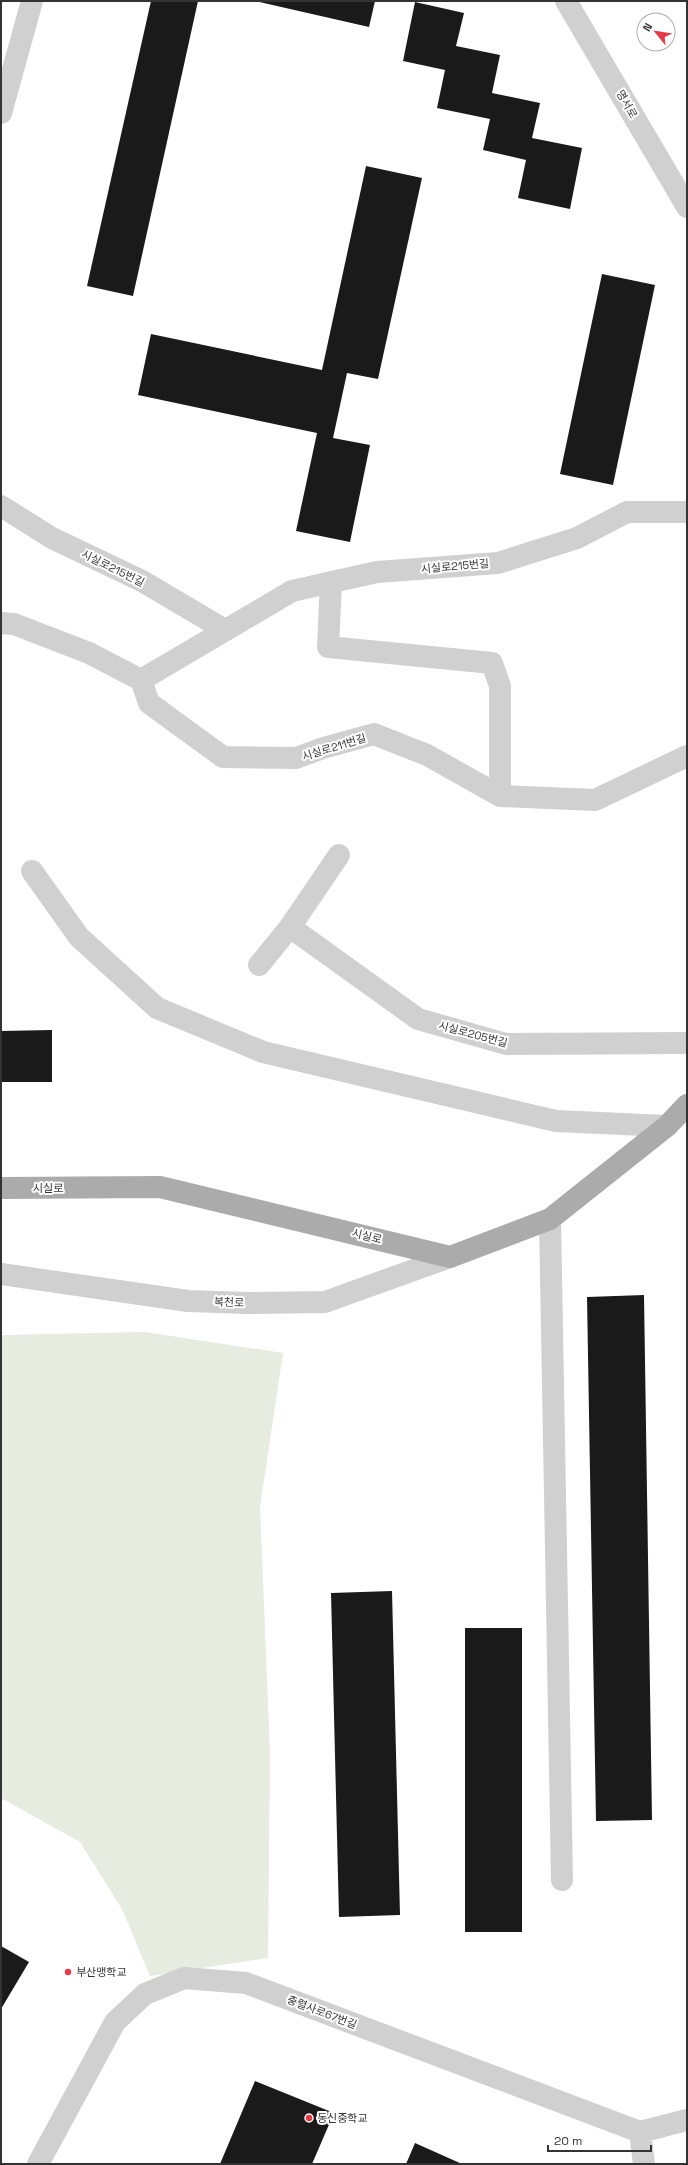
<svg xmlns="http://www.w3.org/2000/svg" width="688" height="2165" viewBox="0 0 688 2165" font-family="'Space Grotesk','Noto Sans KR',sans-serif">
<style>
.green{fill:#e6ecdf}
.building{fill:#1a1a1a}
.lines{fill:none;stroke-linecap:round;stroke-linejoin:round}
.minor{stroke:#d0d0d0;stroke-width:22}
.major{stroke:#ababab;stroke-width:22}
.poi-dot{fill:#e63946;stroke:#fff;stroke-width:1.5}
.labels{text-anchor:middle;stroke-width:4;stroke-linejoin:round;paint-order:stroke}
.street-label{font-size:11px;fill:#333;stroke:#fff}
.poi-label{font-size:11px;fill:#333;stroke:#fff;text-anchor:start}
</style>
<rect width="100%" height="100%" fill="#fff"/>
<path class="green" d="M145,1332l138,21 -23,154 10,247 -2,204 -118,18 -28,-67 -42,-67 -79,-44v-463z"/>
<path class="building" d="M151,1h47l-65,295 -46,-10z
M255,1h120l-6,26z
M415,2l49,11 -8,33 44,9 -8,38 48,10 -8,35 50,10 -12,61 -52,-11 8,-38 -43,-10 7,-31 -53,-11 8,-38 -42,-9z
M366,166l56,12 -44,201 -31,-6 -14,65 37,7 -20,97 -54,-11 21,-98 -179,-38 13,-61 171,36z
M602,274l53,11 -42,200 -53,-11z
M52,1030v52h-51v-51z
M644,1295l8,525 -56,1 -9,-524z
M392,1591l8,324 -61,2 -8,-324z
M465,1628h57v304h-57z
M1,1946l28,16 -28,47z
M255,2081l79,32 -22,51h-92z
M415,2143l47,21h-56z"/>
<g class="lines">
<path class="minor" d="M566,1l121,206
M1,113l31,-112
M1,506l51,32 90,43 83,49
M331,582l-3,65 164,16 8,23v110
M1,623l13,1 75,29 52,27 8,23 74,54 73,1 27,-10 51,-14 53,21 73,41 95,4 92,-44
M141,680l151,-89 85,-19 121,-9 79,-25 50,-26h60
M32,871l47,66 78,71 106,44 293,69 111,5
M290,927l128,92 88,25 181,-1
M259,965l31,-38 49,-72
M550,1219l12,661
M1,1274l187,27 60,2 77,-1 125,-45
M640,2132l4,32
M38,2164l77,-142 30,-28 39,-16 62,5 394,149 47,-12"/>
<path class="major" d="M1,1188l159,-1 290,70 100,-38 117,-93 20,-21"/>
</g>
<g class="poi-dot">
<circle cx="68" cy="1972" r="4"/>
<circle cx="309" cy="2118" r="4"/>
</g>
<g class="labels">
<g class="street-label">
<text transform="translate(627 104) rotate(60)" y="4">명서로</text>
<text transform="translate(455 566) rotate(-5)" y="4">시실로215번길</text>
<text transform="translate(113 568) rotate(26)" y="4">시실로215번길</text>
<text transform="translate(334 747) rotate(-17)" y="4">시실로211번길</text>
<text transform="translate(473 1034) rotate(15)" y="4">시실로205번길</text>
<text x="48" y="1192">시실로</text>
<text transform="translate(367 1236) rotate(14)" y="4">시실로</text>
<text transform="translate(229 1302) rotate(2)" y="4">복천로</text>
<text transform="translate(322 2012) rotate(21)" y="4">충렬사로67번길</text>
</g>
<g class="poi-label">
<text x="76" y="1976">부산맹학교</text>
<text x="317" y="2122">동신중학교</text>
</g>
</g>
<rect width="688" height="2165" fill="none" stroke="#333333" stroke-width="4"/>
<g transform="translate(656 32) rotate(300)"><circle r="19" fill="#ffffff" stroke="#adadad"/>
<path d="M0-3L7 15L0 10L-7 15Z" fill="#e63946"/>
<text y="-6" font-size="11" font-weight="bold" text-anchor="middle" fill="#333333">N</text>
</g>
<path d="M548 2145v6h103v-6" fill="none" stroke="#333333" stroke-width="2"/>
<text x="554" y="2145" font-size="12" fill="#333333" stroke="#ffffff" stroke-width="3" paint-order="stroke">20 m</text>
</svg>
